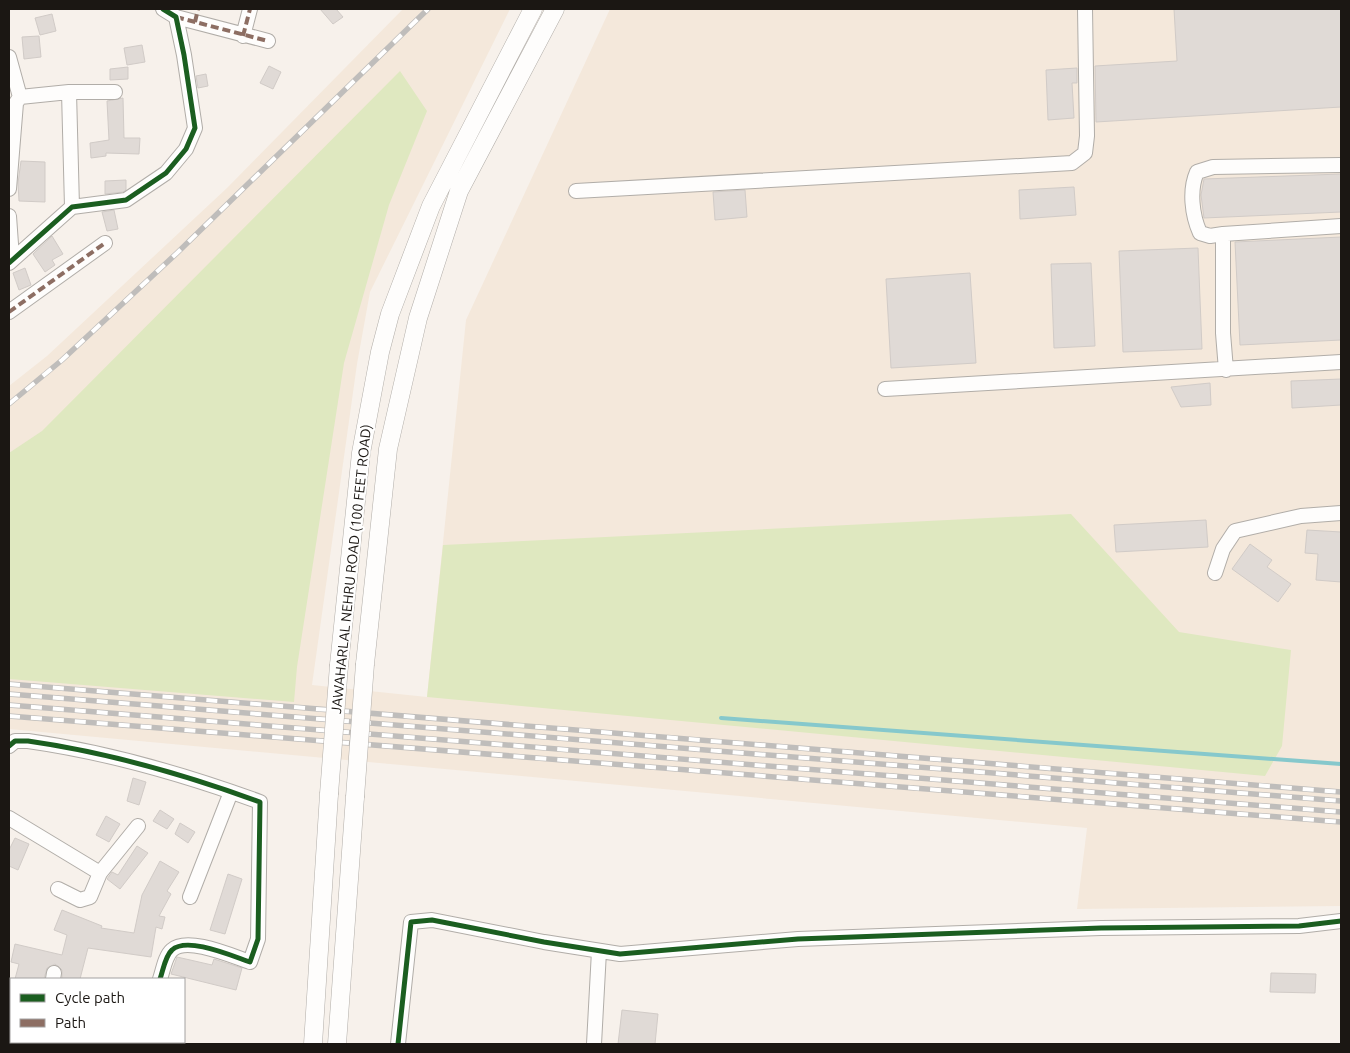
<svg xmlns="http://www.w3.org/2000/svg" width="1350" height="1053" viewBox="0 0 1350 1053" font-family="Ubuntu,sans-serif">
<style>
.built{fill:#f4e8db}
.green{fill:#dfe8c0}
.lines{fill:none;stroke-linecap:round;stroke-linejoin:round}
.stream{stroke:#86c8cc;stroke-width:4}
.building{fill:#e0dad6;stroke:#d1cbc7}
.minor-casing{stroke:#b1ada8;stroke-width:16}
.major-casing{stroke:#b1ada8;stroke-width:19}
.minor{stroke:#fefdfc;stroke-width:14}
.major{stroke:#fefdfc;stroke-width:18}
.rail-casing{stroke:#bfbdbb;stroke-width:5.5}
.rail{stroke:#fff;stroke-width:4;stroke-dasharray:11;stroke-linecap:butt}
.major-bridge-casing{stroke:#b1ada8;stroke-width:19;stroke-linecap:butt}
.major-bridge{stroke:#fefdfc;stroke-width:18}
.quiet{stroke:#8d6e63;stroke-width:4;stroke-dasharray:8 4;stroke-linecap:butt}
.cycleway-casing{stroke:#fff;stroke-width:8}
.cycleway{stroke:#1b5e20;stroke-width:5}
.labels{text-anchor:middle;stroke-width:4;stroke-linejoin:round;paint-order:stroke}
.street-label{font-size:14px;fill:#1b1713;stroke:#fff}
</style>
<rect width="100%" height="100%" fill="#f7f1eb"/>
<path class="built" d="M403,9h107l-140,283 -13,72 -45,321 115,12 39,-377 144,-311h731v897l-264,3 10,-81 -1078,-99v-343l38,-30 180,-168z"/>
<path class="green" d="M400,71l27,40 -38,94 -45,158 -47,304 -3,35 -285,-23v-226l33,-22z
M1071,514l108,118 112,18 -9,96 -17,30 -838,-79 16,-152z"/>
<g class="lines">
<path class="stream" d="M721,718l620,46"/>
</g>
<path class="building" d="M320,9h16l7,8 -10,7z
M1174,9h167v98l-245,15 -1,-56 82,-5z
M52,14l4,17 -16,4 -5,-17z
M39,36l2,21 -17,2 -2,-22z
M142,45l3,17 -18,3 -3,-17z
M269,66l12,6 -8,17 -13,-6z
M128,67v12l-18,1v-11z
M1077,68v15h-5l2,35 -26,2 -2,-50z
M206,74l2,12 -10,2 -2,-12z
M123,98l1,40h16l-1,16 -33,-1v3l-15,2 -1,-15 19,-3 -2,-39z
M21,161l24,1v40l-26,-1 -1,-18z
M1341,174v38l-137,6 -3,-23 3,-16z
M126,180v10l-3,2 -18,2v-13z
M1074,187l2,28 -56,4 -1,-29z
M745,190l2,27 -32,3 -2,-28z
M114,210l4,19 -11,2 -5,-19z
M52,236l11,18 -11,6 3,5 -10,7 -12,-18z
M1341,237v103l-101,5 -5,-103z
M1198,248l4,101 -79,3 -4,-101z
M1091,263l4,83 -41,2 -3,-84z
M25,268l6,17 -12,5 -6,-17z
M970,273l6,90 -85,5 -5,-89z
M1341,379v26l-49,3 -1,-27z
M1210,383l1,22 -30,2 -10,-20z
M1206,520l2,27 -92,5 -2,-27z
M1307,530l34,2v50l-25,-2 2,-26 -13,-1z
M1250,544l22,16 -5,7 24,17 -13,18 -46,-33z
M133,778l13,4 -7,23 -12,-4z
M160,810l14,9 -7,10 -14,-8z
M106,816l14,8 -11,18 -13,-7z
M180,823l15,9 -7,11 -13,-9z
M15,838l14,6 -11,26 -9,-4v-16z
M137,846l11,7 -28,36 -13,-10 5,-7 6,3z
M160,861l19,11 -12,19 4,3 -12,22 6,1 -3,12 -6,-2 -5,30 -63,-9 -8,31h-18v-9l-7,-6 -8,4 -3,11h-29l4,-15 -8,-2 4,-18 47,11 5,-20 -13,-5 8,-20 40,16 -1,2 33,5 8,-38z
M228,874l14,5 -17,55 -15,-4z
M177,957l35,8 2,-6 28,9 -6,22 -65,-16z
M1271,973l45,1 -1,19 -45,-1z
M622,1010l36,4 -3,30h-37z"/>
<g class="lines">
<g class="minor-casing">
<path id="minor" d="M176,17l92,24
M243,36l7,-27
M9,57l11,40
M69,92l3,115
M9,189l7,-86 4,-6 49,-5h46
M576,191l496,-28 13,-10 2,-17 -2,-127
M9,216l3,42
M1223,234l-13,2 -10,-3c-8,-18 -11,-43 -3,-61l16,-5 128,-2
M9,263l63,-56 54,-7 40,-27 20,-24 9,-21 -11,-73 -8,-38 -13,-8
M9,312l96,-69
M1226,370l-3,-37v-99l118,-8
M885,389l456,-27
M1215,573l8,-24 12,-18 66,-15 40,-3
M9,746l6,-5h13c78,11 158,34 232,61l-2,137 -8,23c-18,-6 -63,-26 -78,-12 -7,6 -9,21 -12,29
M9,818l91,55 38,-47
M58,889l22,11 10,-3 10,-24
M190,897l41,-105
M53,979l1,-6
M10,1026h1
M57,1042l7,2
M139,1044l1,-2
M398,1044l13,-122 21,-2 112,22 76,12 178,-15 303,-11 198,-2 42,-5
M594,1044l5,-93"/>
</g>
<g class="major-casing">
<path id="major" d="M365,664l23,-215 30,-131 41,-127 96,-182
M339,665l22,-212 19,-101 10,-38 41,-108 102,-197
M313,1044l16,-250
M337,1044l18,-247"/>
</g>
<use href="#minor" class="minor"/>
<use href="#major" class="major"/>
<g class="rail-casing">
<path id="rail" d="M9,404l53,-44 115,-107 251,-244
M9,684l1332,108
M9,694l1332,107
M9,705l1332,107
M9,716l1332,106"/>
</g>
<use href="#rail" class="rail"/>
<g class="major-bridge-casing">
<path id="major-bridge" d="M329,794l10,-129
M355,797l10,-133"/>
</g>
<use href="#major-bridge" class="major-bridge"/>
<path class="quiet" d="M176,17l92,24
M195,22l3,-13
M243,36l7,-27
M9,312l96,-69"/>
<g class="cycleway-casing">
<path id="cycleway" d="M9,263l63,-56 54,-7 40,-27 20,-24 9,-21 -11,-73 -8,-38 -13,-8
M9,746l6,-5h13c78,11 158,34 232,61l-2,137 -8,23c-18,-6 -63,-26 -78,-12 -7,6 -9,21 -12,29
M398,1044l13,-122 21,-2 112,22 76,12 178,-15 303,-11 198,-2 42,-5"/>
</g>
<use href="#cycleway" class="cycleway"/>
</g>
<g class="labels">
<g class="street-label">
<text transform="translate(351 569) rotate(-84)" y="5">JAWAHARLAL NEHRU ROAD (100 FEET ROAD)</text>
</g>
</g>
<rect width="1350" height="1053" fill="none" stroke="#1b1713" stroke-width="20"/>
<rect x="10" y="978" width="175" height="65" fill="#ffffff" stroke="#a4a2a1"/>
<rect x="20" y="994" width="25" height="8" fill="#1b5e20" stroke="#a4a2a1"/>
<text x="55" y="1003" font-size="15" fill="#1b1713">Cycle path</text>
<rect x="20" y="1019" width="25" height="8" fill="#8d6e63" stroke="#a4a2a1"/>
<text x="55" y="1028" font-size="15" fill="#1b1713">Path</text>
</svg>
